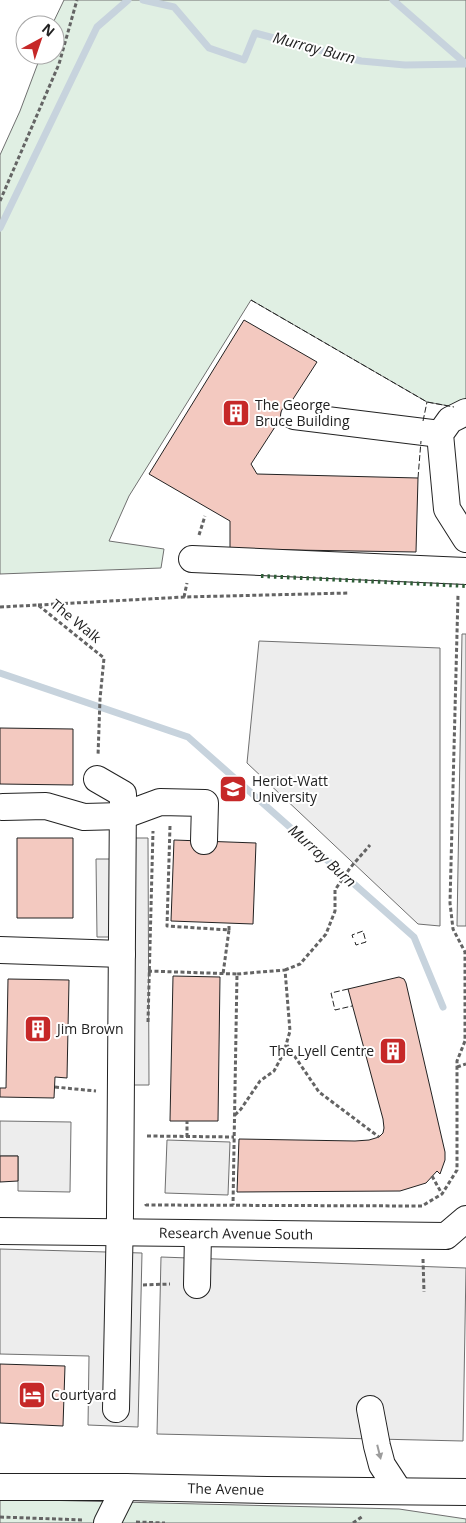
<svg xmlns="http://www.w3.org/2000/svg" width="466" height="1523" viewBox="0 0 466 1523" font-family="'Open Sans',sans-serif">
<style>
.green{fill:#e0efe3;stroke:#6f6f6f}
.parking{fill:#ededed;stroke:#6f6f6f}
.lines{fill:none;stroke-linecap:round;stroke-linejoin:round}
.stream{stroke:#c7d3dd;stroke-width:7}
.building{fill:#f3c9c0;stroke:#222}
.minor-casing{stroke:#222;stroke-width:28}
.path{stroke:#646464;stroke-width:3;stroke-dasharray:4 2.5;stroke-linecap:butt}
.minor{stroke:#fff;stroke-width:26}
.hedge{stroke:#2f5e38;stroke-width:4;stroke-dasharray:2.5 4;stroke-linecap:butt}
.fence{stroke:#222;stroke-width:1;stroke-dasharray:6 2.5;stroke-linecap:butt}
.oneway{fill:#9c9c9c}
.labels{text-anchor:middle;stroke-width:4;stroke-linejoin:round;paint-order:stroke}
.poi-label{font-size:14px;fill:#222;stroke:#fff;text-anchor:start}
.street-label{font-size:14px;fill:#222;stroke:#fff}
.water-label{font-size:15px;font-style:italic;fill:#222;stroke:#fff}
</style>
<rect width="100%" height="100%" fill="#fff"/>
<path class="green" d="M64,0h402v409l-39,-7 -176,-102 -122,196 -20,45 55,8 -3,19 -161,6v-419l20,-44 21,-56h14v-30h-3z
M0,1499l399,10 67,10v4h-466z"/>
<path class="parking" d="M462,634h4v292h-9z
M259,641l181,7v278l-22,-2 -171,-161z
M115,838h33l1,247h-35l-1,-148h-16l-1,-78h19z
M0,1121l71,1 -1,70 -52,-1v-35h-18z
M167,1140l63,2 -2,53 -63,-2z
M0,1249l142,4 -4,174 -50,-2 1,-69 -89,-2z
M161,1257l305,11 -3,173 -306,-7z"/>
<g class="lines">
<path class="stream" d="M143,0l31,7 35,41 35,12 11,-27 106,28 44,4 61,-1
M393,0l72,63
M0,228l97,-201 31,-27
M0,673l188,64 226,200 29,70"/>
</g>
<path class="building" d="M244,320l73,42 -66,102 6,10 161,4 -2,74 -186,-3v-28l-81,-47z
M0,728l73,1v56l-73,-1z
M17,838h56v80h-56z
M174,840l82,3 -3,81 -82,-3z
M173,976l47,1 -2,144h-48z
M399,977l5,2 2,4 39,169v8l-5,14 -3,-3 -11,12 -26,8 -163,1 2,-53 116,2 14,-1 10,-3 4,-4 1,-5 -1,-9 -35,-130z
M8,979l61,1 -2,98 -12,-1 -1,21 -54,-1v-9h6z
M0,1156h18v25l-18,1z
M0,1364l65,2 -2,60 -63,-3z"/>
<g class="lines">
<g class="minor-casing">
<g id="minor">
<path d="M466,412l-16,8 -10,14 7,75 19,30"/>
<path d="M294,416l146,18"/>
<path d="M192,559l274,12"/>
<path d="M97,779l26,15 -3,421 -4,194"/>
<path d="M3,807l43,-1 38,11 38,-1 38,-14 45,1 -1,38"/>
<path d="M0,950l122,4"/>
<path id="s1" d="M0,1231l446,5 20,-17"/>
<path d="M197,1285l1,-51"/>
<path d="M370,1409l7,37 5,19 17,26"/>
<path id="s2" d="M0,1487h125l142,3 199,2"/>
<path d="M107,1523l18,-36"/>
</g>
</g>
<path class="path" d="M0,201l59,-137 18,-64
M199,535l6,-19
M184,597l3,-14
M38,605l146,-8 165,-4
M0,607l38,-2 66,53 -4,41 -2,57
M170,826l-3,100 62,4 -6,44
M229,930v-6
M285,970l15,-6 26,-30 9,-23v-21l15,-22 20,-23
M148,971l89,3 -4,231
M148,1022l5,-191
M287,1045l32,47 60,45
M457,1067l9,-3
M55,1087l41,4
M235,1115l6,-6 19,-28 14,-10 7,-13 5,-13 4,-14 -5,-61 -48,4
M147,1136l87,1
M187,1137v-16
M432,1176l10,18
M146,1204v1l276,1 20,-12 15,-24v-109l8,-20v-89l-12,-23 -3,-26 8,-308
M423,1259l1,33
M143,1285l27,-1
M0,1517l84,3
M136,1522l29,1
M353,1523l10,-7"/>
<use href="#minor" class="minor"/>
<path class="hedge" d="M261,576l205,10"/>
<path class="fence" d="M251,300l176,102 27,5
M423,421l4,-19
M418,478l3,-37
M353,938l-1,-3 11,-4 3,11 -10,3 -1,-3
M348,989l-17,4 4,17 17,-4"/>
</g>
<defs><path id="oneway-solid" d="M-6-.8H1V-3.2L6.5 0L1 3.2V.8H-6Z" transform="scale(1.25)"/></defs>
<use class="oneway" href="#oneway-solid" transform="translate(379 1452) rotate(76)"/>
<defs>
<g id="building-square" transform="scale(1.4375)"><rect x="-9" y="-9" width="18" height="18" rx="4" fill="#c62828" stroke="#fff"/><path d="M-4-6H4V6H1V3H-1V6H-4ZM-2.5-4.3h1.7v1.8h-1.7ZM.8-4.3h1.7v1.8H.8ZM-2.5-1h1.7V.8h-1.7ZM.8-1h1.7V.8H.8Z" fill="#fff"/></g>
<g id="university-square" transform="scale(1.4375)"><rect x="-9" y="-9" width="18" height="18" rx="4" fill="#c62828" stroke="#fff"/><path d="M0-5L7-2L0 1L-7-2ZM-4 1L0 2.5L4 1V4Q0 6-4 4Z" fill="#fff"/></g>
<g id="hotel-square" transform="scale(1.4375)"><rect x="-9" y="-9" width="18" height="18" rx="4" fill="#c62828" stroke="#fff"/><path d="M-6-4.5h1.5V1H6V5H4.5V3h-9V5H-6ZM-4 0a1.8 1.8 0 1 1 3.6 0ZM.5 0V-2.5h3Q6-2.5 6 0Z" fill="#fff"/></g>
</defs>
<g fill-rule="evenodd">
<use href="#building-square" x="236" y="413"/>
<use href="#university-square" x="233" y="789"/>
<use href="#building-square" x="38" y="1029"/>
<use href="#building-square" x="393" y="1051"/>
<use href="#hotel-square" x="32" y="1395"/>
</g>
<g class="labels">
<g class="poi-label">
<text x="255" y="410">The George<tspan x="255" dy="16">Bruce Building</tspan></text>
<text x="252" y="786">Heriot-Watt<tspan x="252" dy="16">University</tspan></text>
<text x="57" y="1034">Jim Brown</text>
<text x="374" y="1056" text-anchor="end">The Lyell Centre</text>
<text x="51" y="1400">Courtyard</text>
</g>
<g class="street-label">
<text transform="translate(76 621) rotate(39)" y="5">The Walk</text>
<text dy="5" stroke="none"><textPath href="#s1" startOffset="236">Research Avenue South</textPath></text>
<text dy="5" stroke="none"><textPath href="#s2" startOffset="226">The Avenue</textPath></text>
</g>
<g class="water-label">
<text transform="translate(314 48) rotate(15)" y="5">Murray Burn</text>
<text transform="translate(322 856) rotate(42)" y="5">Murray Burn</text>
</g>
</g>
<g transform="translate(40 40) rotate(40)"><circle r="24" fill="#ffffff" stroke="#a7a7a7"/>
<path d="M0-4L9 19L0 12L-9 19Z" fill="#c62828"/>
<text y="-8" font-size="14" font-weight="bold" text-anchor="middle" fill="#222222">N</text>
</g>
</svg>
